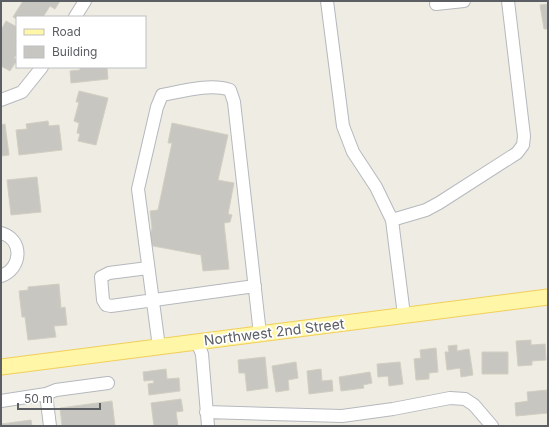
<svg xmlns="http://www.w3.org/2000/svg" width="549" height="427" viewBox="0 0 549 427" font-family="Inter,sans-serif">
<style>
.building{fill:#c8c6c0;stroke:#d2cec1}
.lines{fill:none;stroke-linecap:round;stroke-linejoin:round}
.minor-casing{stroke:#b5b8bd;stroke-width:14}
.major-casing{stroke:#f1cf59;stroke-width:17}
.minor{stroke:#fff;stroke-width:12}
.major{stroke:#fff6a7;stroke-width:15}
.labels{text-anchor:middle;stroke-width:3.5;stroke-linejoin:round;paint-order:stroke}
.street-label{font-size:14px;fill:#5b5e63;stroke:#fff}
</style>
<rect width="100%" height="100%" fill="#eeece3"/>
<path class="building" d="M23,1h37l-5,8 -5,-3 -7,11h-26v2l-4,-2z
M548,4v25h-4l-4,-24z
M6,21l11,6v26l-3,5 3,2 -7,11 -9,-5v-36z
M80,67h27l1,12 -37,4 -1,-12 10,-1z
M79,91l29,7 -12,47 -18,-4 2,-7 -3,-1 2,-10 -5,-2 5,-19h-3z
M48,121l1,5 10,-1 3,25 -43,5 -3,-25 11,-1 -1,-5z
M172,123l56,12 -10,45 16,3 -6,31 4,1 -2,7 -6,1 5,46 -26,2 -2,-16 -53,-10 4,-17 -2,-17 8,-1 14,-67h-4z
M5,124l4,31 -8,1v-31z
M37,177l4,35 -30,3 -4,-35z
M59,284l2,24 4,-1 2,18 -13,1 2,11 -28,3 -3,-23h-3l-3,-26 9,-1v-3z
M531,340v5l14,-1 1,16 -14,1v4l-14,1 -2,-25z
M457,345v6l12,-2 4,26 -12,2 -1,-9 -13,2 -2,-18h4l-1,-6z
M436,348l2,24 -9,1v6l-13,1 -2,-21 7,-1 -1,-8z
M482,352h26v22h-26z
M265,357l3,31 -21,3 -2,-18h-6l-1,-13z
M296,362l2,16 -10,2 1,10 -13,2 -4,-26z
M400,362l3,22 -14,2 -1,-10 -10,1 -1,-13z
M166,369l1,10 12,-1 1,13 -31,4 -1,-11 6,-1 -1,-3 -9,1 -1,-9z
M321,369l1,12 10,-1 1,11 -24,3 -2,-23z
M370,372l2,11 -9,2 1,3 -23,3 -2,-14z
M547,390l1,23 -32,3 -1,-13 13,-2 -1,-9z
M181,399l2,12 -7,1 2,14h-24l-3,-23z
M112,401l3,25h-53l-2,-18z
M31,420l1,6h-31v-2z"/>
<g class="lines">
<g class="minor-casing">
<path id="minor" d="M327,1l16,125 10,26 23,35 16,33 12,95
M436,4l28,-3
M75,17l10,-16
M1,100l21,-8 20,-25
M392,220l34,-10 13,-7 78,-50 6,-8 1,-9 -16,-135
M1,233c23,6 21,36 0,43
M148,268l-39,5 -8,4 2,23 3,5 5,1 144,-20
M197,342l5,12 6,72
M159,347l-21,-158 19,-82 5,-12c21,-4 49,-12 68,-5l4,12 26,232
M46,394l4,32
M1,401l45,-7 10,-4 52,-7
M206,412l136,4 51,-7 57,-11 15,1 9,6 18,21"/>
</g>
<g class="major-casing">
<path id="major" d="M1,367l547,-70"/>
</g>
<use href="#minor" class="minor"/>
<use href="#major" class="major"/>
</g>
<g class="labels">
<g class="street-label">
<text transform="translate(274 332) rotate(-7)" y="5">Northwest 2nd Street</text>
</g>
</g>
<rect width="549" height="427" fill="none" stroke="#5b5e63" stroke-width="4"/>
<rect x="16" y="16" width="130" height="52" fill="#ffffff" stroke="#bdbfc1"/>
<rect x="24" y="29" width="20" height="6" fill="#fff6a7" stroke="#bdbfc1"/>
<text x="52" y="36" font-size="12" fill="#5b5e63">Road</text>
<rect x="24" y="46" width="20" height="12" fill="#c8c6c0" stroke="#bdbfc1"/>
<text x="52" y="56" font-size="12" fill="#5b5e63">Building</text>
<path d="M18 403v6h82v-6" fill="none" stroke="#5b5e63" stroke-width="2"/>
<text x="24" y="403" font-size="12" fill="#5b5e63" stroke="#ffffff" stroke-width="3" paint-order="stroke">50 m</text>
</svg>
